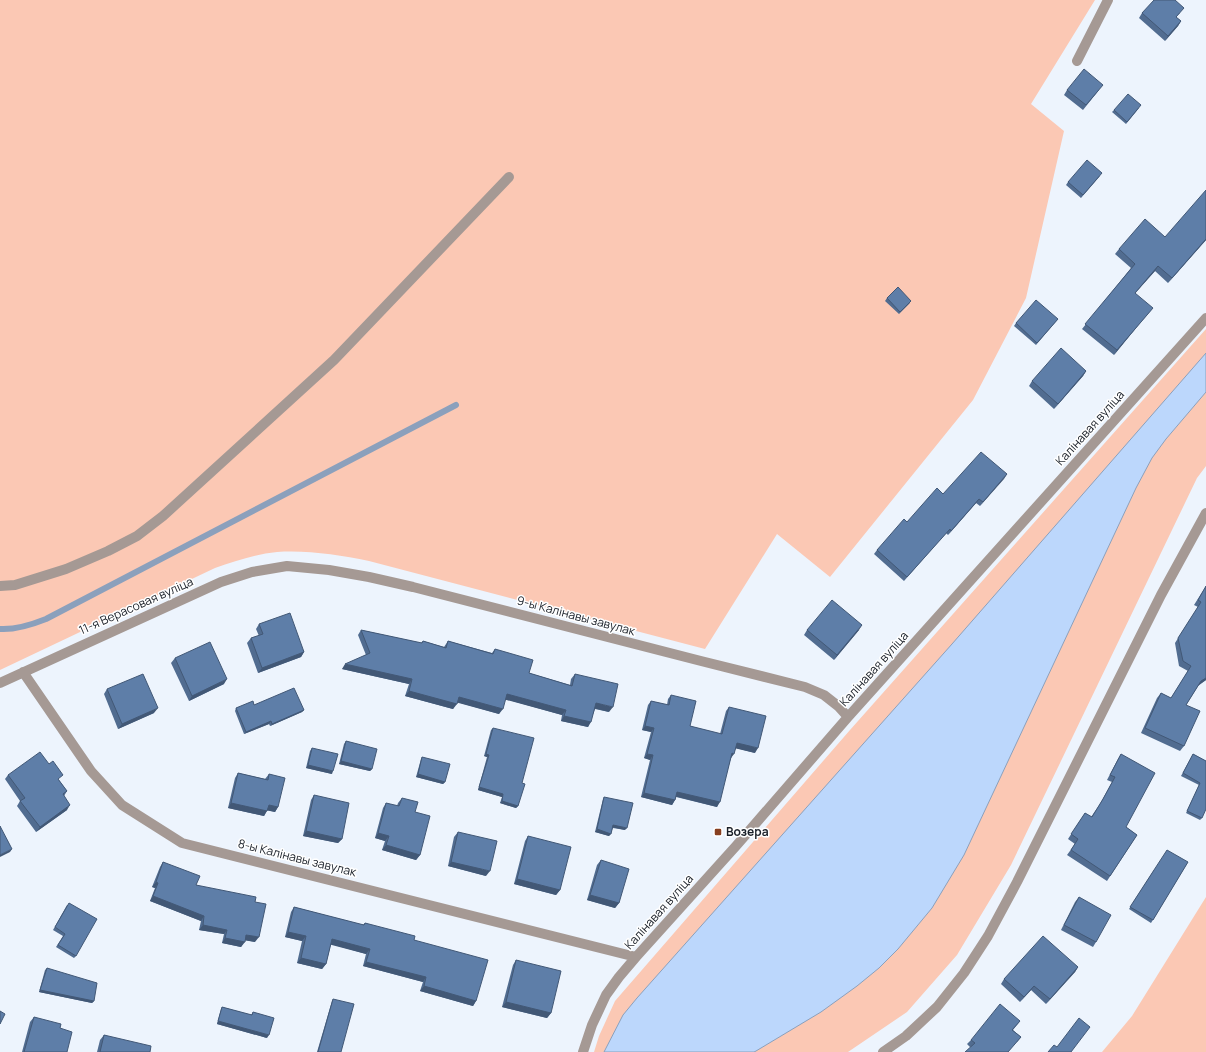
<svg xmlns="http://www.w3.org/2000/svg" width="1206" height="1052" viewBox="0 0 1206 1052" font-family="Manrope,sans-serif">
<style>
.green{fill:#fbc8b4}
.water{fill:#bcd7fc;stroke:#8ba0bc}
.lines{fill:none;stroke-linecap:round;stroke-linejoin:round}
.stream{stroke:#8ba0bc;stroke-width:6}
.service{stroke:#a59994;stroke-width:10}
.minor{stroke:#a59994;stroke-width:10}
.wall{fill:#516c90}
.shaded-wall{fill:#425876}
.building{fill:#5e7ea8;stroke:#425876}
.poi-dot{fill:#873f20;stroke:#fff;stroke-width:1.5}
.labels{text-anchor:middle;stroke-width:3;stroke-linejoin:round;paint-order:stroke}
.street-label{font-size:12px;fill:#191f28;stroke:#fff}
.poi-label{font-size:12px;font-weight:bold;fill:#191f28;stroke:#fff;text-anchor:start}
</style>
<rect width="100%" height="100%" fill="#edf4fd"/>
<path class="green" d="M0,0h1095l-64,104 33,27 -38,167 -53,102 -143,177 -53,-43 -72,115 -336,-88c-30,-6 -61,-11 -92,-9 -21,2 -42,9 -62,16l-215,102z
M1206,329v137l-9,12 -186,387 -54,90 -50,57 -59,40h-254l5,-16 16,-35 235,-271z
M1206,897v155h-104l30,-36z"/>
<path class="water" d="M1206,353v39l-40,47 -14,19 -16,30 -172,367 -32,53 -34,41 -19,19 -22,18 -36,26 -65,39 -2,1h-150l19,-37 14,-17 315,-354z"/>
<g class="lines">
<path class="stream" d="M0,629c16,1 31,-4 46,-10l410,-214"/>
<path class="service" d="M0,586l15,-1 51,-16 42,-18 29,-15 26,-20 171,-156 175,-183"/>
<path class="minor" d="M1077,61l31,-61
M23,672l68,99 31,34 60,38 454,114
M0,683l221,-101 31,-10 35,-6 42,4 40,7 44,10 288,74 104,26 19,8 14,11 10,11
M583,1052l9,-27 14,-30 13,-18 17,-20 100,-111 112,-129 358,-399
M883,1052l23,-16 31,-29 27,-34 24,-37 29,-54 144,-287 45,-82"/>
</g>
<path class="wall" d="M1142,13h38l-4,4 5,4 -3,5 -13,15 -26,-23z
M1067,90h32l-16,20 -19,-15z
M1139,108l-13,16 -14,-12 2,-2z
M1100,176l-19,22 -15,-13 2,-3z
M1165,237l41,3 -38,43 -13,-12 -20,22 14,19 -35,43 -32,-26 49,-61 -16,-14 4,-5z
M887,298l23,5 -11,11 -14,-13z
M1058,319l-22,26 -22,-19 2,-3z
M1086,371l-3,5 -29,33 -25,-23 3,-5z
M1007,474l-27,32 -4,-3 -28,32 -2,-2 -42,48 -30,-27 3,-4 66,-56z
M1206,586v94l-8,6 -12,19 -2,41 -4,5 -39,-18 16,-35 4,-5 10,5 17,-27 -9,-5 -4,-23 23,-36 -4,-2z
M259,624l45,28 -3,5 -43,16 -11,-30 4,-5 8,-2 -3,-7z
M361,630l60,13 2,-2 21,6 4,-6 44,12 3,-4 34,24 41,12 1,-6 4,-5 34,38 -14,-3 -7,18 -27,-6 1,-6 -57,-16 -6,15 -42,-12 -4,7 -48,-13 4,-12 -67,-15 24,-14 -8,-20z
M807,630h52l-25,30 -30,-25z
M175,658l49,26 -35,17 -18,-38z
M107,689l47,24 -36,16 -14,-35z
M671,695l19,31 30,8 6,-23 3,-4 26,46 -19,-5 -5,10 -14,49 -41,-10 -1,3 -3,5 -31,-8 9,-37 -6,-2 7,-26 -9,-2 6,-25 3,-4 16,4 1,-6z
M254,705l50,5 -2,2 -32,14 -1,-2 -25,10 -9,-23 1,-3z
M493,728l29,55 -4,23 -2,2 -16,-5 2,-6 -24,-7 9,-33 -3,-1 7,-26z
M346,741l26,28 -2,2 -31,-7 5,-20z
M312,748l20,26 -26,-6 4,-17z
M1121,754l5,73 11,8 -30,46 -40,-26 8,-11 -7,-5 17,-26 6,4 9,-13 12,-22 -5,-2 11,-21z
M1193,754l13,7 -4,57 -2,2 -14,-7 13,-28 -18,-9z
M422,757l23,25 -2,2 -27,-7 5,-18z
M238,773l27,6 4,-5 9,33 -3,5 -8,-2 -3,6 -36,-8 7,-30z
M8,775l51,5 8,11 -3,5 3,14 -31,22 -19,-26 3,-5 -15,-22z
M314,795l28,44 -4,4 -35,-7 8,-36z
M604,797l21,33 -12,-2 -4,8 -14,-4 8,-33z
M402,798l13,14 5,43 -4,5 -34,-10 3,-9 -10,-3 8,-30 3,-5 11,3 1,-3z
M458,832l28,44 -38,-10 6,-29z
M528,836l32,54 -4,5 -42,-11 11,-43z
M601,860l18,43 -4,5 -28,-8 10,-35z
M163,862l33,23 59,17v40l-10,-2 -4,7 -19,-4 2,-9 -25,-4 2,-9 -51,-20 5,-13 -3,-1 8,-20z
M1188,862l-37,61 -22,-14 25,-39z
M1079,897l17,45 -3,5 -32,-17 14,-28z
M67,905l9,51 -2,2 -18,-11 7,-11 -10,-6z
M294,907l69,18 2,-2 49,17 62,61 -3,5 -53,-15 3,-9 -60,-16 3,-12 -35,-10 -5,20 -4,5 -25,-6 5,-22 -17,-4 6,-25z
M516,960l35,53 -4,5 -45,-11 11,-42z
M1078,967l-3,5 -29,32 -15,-14 -11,12 -19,-18 3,-5z
M47,968l47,33 -2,2 -53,-11 6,-22z
M333,999l8,53h-24l15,-51z
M222,1007l29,8 2,-3 14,26 -50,-14 4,-15z
M34,1017l26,11 7,24h-45l8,-30z
M1020,1021l-7,9 8,7 -4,5 -47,5 -3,-3 4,-4z
M104,1035l46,17h-53l3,-12z"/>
<path class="shaded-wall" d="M1181,21l-3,5 -13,15 3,-5z
M1206,239v1l-38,43 4,-5z
M1158,266l-3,5 -24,27 4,-5z
M1153,308l-4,4 -35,43 3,-5z
M1086,371l-3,5 -29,33 4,-5z
M1007,474l-3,5 -24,27 3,-4z
M979,499l-3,4 -28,32 3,-4z
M862,625l-3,5 -25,30 3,-5z
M304,652l-3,5 -43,16 4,-5z
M345,664l67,15 -3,5 -67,-15z
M1206,678v2l-9,6 4,-5z
M227,679l-3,5 -35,17 3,-5z
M409,691l48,13 -4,5 -48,-13z
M507,694l59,16 -4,5 -59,-16z
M459,697l44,12 -4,5 -44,-12z
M596,703l17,4 -4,5 -16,-4z
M158,708l-4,5 -36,16 4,-5z
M304,710l-2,2 -32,14 2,-2z
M564,716l27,6 -3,5 -27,-6z
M271,721l-2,3 -25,10 2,-2z
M645,726l9,2 -3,4 -9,-2z
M737,743l21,5 -3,5 -21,-5z
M732,753l2,1 -3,4 -2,-1z
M486,754l3,1 -2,2 -3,-1z
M647,754l6,1 -3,5 -6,-2z
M341,761l31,8 -2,2 -31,-7z
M308,765l25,6 -1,3 -26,-6z
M418,774l27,8 -2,2 -27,-7z
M479,787l24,7 -1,3 -24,-7z
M677,792l43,10 -3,5 -43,-11z
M644,793l31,7 -3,5 -31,-8z
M502,801l16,5 -2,2 -16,-5z
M231,803l36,8 -3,5 -36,-8z
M70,805l-3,5 -31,22 4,-5z
M269,805l9,2 -3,5 -10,-2z
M613,825l14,3 -2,2 -14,-3z
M597,829l14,5 -2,2 -14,-4z
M306,831l36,8 -4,4 -35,-7z
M378,833l11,3 -4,5 -10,-3z
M386,845l34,10 -4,5 -34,-10z
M12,849l-2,3 -10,5v-2z
M451,862l39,9 -4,5 -38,-10z
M517,879l43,11 -4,5 -42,-11z
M156,882l2,1 -3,5 -3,-1z
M590,895l29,8 -4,5 -28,-8z
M153,896l51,20 -3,5 -51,-20z
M203,925l24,5 -3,4 -25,-4z
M288,932l18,4 -4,5 -17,-4z
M246,935l13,2 -4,5 -12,-2z
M225,938l20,4 -4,5 -19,-4z
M332,939l38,10 -4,5 -38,-10z
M301,958l25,6 -4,5 -25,-6z
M366,962l60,15 -3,5 -60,-16z
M1078,967l-3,5 -29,32 4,-5z
M424,986l52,15 -3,5 -53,-15z
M1034,986l-3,4 -11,12 4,-5z
M40,990l54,11 -2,2 -53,-11z
M506,1002l45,11 -4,5 -45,-11z
M218,1021l51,14 -2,3 -50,-14z"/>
<path class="building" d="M1154,0h21l9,8 -8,9 5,4 -13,15 -26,-23z
M1084,69l19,16 -17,20 -19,-15z
M1128,94l13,11 -14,17 -13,-12z
M1087,160l15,13 -19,22 -15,-13z
M1206,190v49l-34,39 -14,-12 -23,27 18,15 -36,42 -32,-26 50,-60 -16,-15 26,-30 20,18z
M898,287l13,14 -11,11 -13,-14z
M1036,300l22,19 -21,24 -21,-20z
M1061,348l25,23 -28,33 -26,-23z
M981,452l26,22 -24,28 -4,-3 -28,32 -1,-2 -43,48 -30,-27 27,-31 3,3 30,-34 6,6z
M1206,586v92l-5,3 -15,24 14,6 -16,35 -39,-18 16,-35 10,5 20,-32 -8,-5 -5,-23 23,-36 -3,-2z
M832,600l30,25 -25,30 -30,-25z
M290,613l14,39 -42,16 -11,-30 12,-4 -4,-10z
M361,630l61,13 1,-2 23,7 2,-7 45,13 2,-5 38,11 -4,13 43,13 3,-12 43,10 -5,23 -17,-4 -5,19 -27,-6 2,-6 -59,-16 -4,15 -44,-12 -2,7 -48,-13 3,-12 -67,-15 25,-11z
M210,642l17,37 -35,17 -17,-38z
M143,674l15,34 -36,16 -15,-35z
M294,688l10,22 -32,14 -1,-3 -25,11 -10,-24 17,-7 1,4z
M671,695l25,6 -6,25 32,8 7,-27 37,9 -8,32 -21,-5 -3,11 -2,-1 -12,49 -43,-10 -2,8 -31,-7 9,-38 -6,-1 7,-26 -9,-2 6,-25 18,4z
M493,728l41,10 -12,45 3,1 -7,22 -16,-5 1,-7 -24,-7 10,-32 -3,-1z
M346,741l31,8 -5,20 -31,-8z
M312,748l26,6 -5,17 -25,-6z
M40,752l9,12 4,-3 10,14 -5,4 9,12 -4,3 7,11 -30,22 -20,-26 5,-3 -17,-23z
M1121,754l34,19 -29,54 11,8 -27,41 -39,-26 7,-11 -7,-5 14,-21 7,4 11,-18 12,-22 -5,-2z
M1193,754l13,7v48l-4,9 -15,-7 13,-28 -17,-10z
M422,757l28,7 -5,18 -27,-8z
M238,773l30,7 1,-6 16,4 -7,29 -9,-2 -2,6 -36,-8z
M314,795l35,8 -7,36 -36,-8z
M604,797l29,6 -6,25 -14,-3 -2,9 -14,-5z
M402,798l16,4 -3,10 15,4 -10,39 -34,-10 3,-9 -11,-3 8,-30 13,3z
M0,826l12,23 -12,6z
M458,832l39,9 -7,30 -39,-9z
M528,836l43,11 -11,43 -43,-11z
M1167,850l21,12 -35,58 -23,-13 24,-37z
M601,860l28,9 -10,34 -29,-8z
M163,862l37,14 -4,9 60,12 -1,5 11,2 -7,33 -13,-2 -1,7 -20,-4 2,-8 -24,-5 1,-9 -51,-20 5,-13 -2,-1z
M1079,897l32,18 -15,27 -32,-17z
M69,903l28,16 -21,37 -18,-11 7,-11 -10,-7z
M294,907l70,18 1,-2 50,13 -1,4 74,20 -12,41 -52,-15 2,-9 -60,-15 4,-13 -38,-10 -6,25 -25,-6 5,-22 -18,-4z
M1043,936l35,31 -28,32 -16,-13 -10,11 -20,-18z
M516,960l45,11 -10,42 -45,-11z
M47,968l50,15 -3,18 -54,-11z
M333,999l21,5 -13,48h-23z
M1000,1004l20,17 -8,9 9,7 -13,15h-43l10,-9 -4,-3z
M222,1007l30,8 1,-3 21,6 -5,17 -51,-14z
M0,1011l5,3 -5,10z
M34,1017l27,7 -1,4 12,4 -5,20h-43z
M1079,1018l11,9 -19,25h-23l6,-7 3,2z
M104,1035l47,11 -1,6h-50z"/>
<rect class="poi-dot" x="714" y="828" width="8" height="8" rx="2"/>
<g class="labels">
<g class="street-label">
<text transform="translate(1090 428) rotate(-48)" y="4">Калінавая вуліца</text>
<text transform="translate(136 606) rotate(-24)" y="4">11-я Верасовая вуліца</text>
<text transform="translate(576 616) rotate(15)" y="4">9-ы Калінавы завулак</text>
<text transform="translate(874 669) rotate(-48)" y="4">Калінавая вуліца</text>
<text transform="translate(297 858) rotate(14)" y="4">8-ы Калінавы завулак</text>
<text transform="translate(659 912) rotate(-48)" y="4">Калінавая вуліца</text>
</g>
<g class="poi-label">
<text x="726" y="836">Возера</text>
</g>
</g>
</svg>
